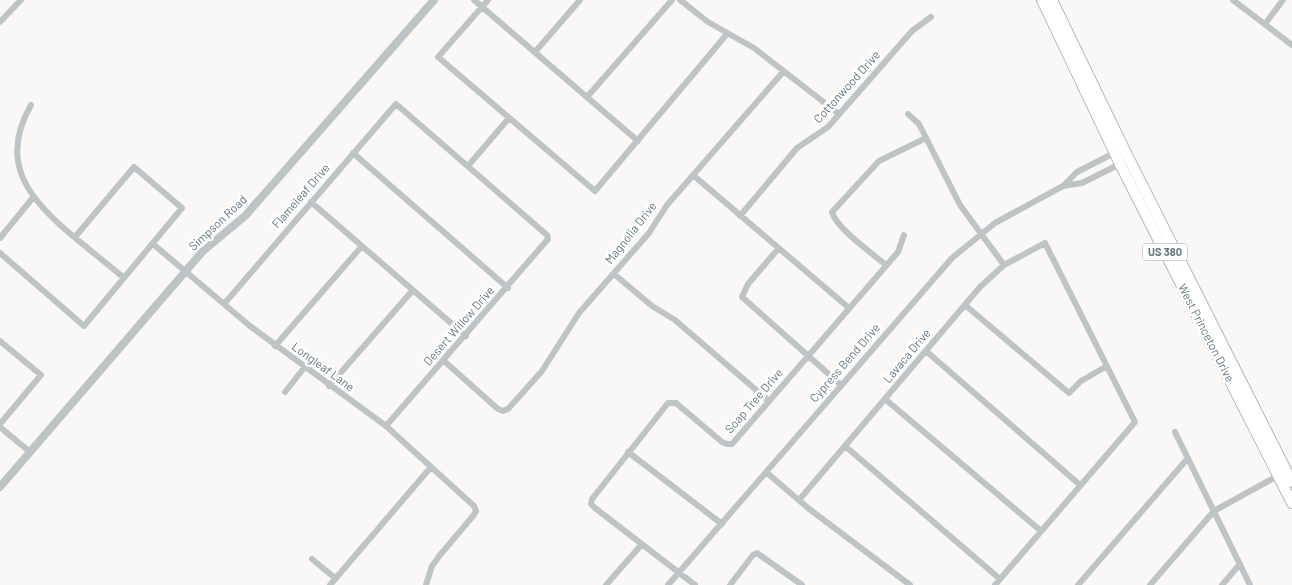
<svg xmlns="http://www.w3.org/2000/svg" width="1292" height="585" viewBox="0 0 1292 585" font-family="Barlow,sans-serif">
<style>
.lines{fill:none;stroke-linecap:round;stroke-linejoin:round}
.trunk-casing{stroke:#b2b7ba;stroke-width:12}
.minor{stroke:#bec3c6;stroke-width:6}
.tertiary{stroke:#bec3c6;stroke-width:8}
.trunk{stroke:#fff;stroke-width:10}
.labels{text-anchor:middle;stroke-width:5;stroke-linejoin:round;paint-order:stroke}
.shield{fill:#fff;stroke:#93a0a6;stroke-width:1}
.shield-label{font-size:11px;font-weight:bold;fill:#657780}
.street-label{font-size:12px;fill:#657780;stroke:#fff}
</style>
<rect width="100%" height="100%" fill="#f9f8f6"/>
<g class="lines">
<g class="trunk-casing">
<path id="trunk" d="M1042,0l78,164 172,339
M1052,0l74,153 166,329"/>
</g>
<path class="minor" d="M474,0l164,141
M488,0l-50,57 157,134 132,-157
M680,0l28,22 46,26 85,66
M1233,0l59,45
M0,22l21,-22
M1265,24l18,-24
M535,52l45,-52
M587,97l85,-97
M31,105c-31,54 -6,90 36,126 19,16 38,31 57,47
M908,114l11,10 41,81 44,60
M353,153l155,135
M1122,163l-40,20 -19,3 14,-14 47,-24
M468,166l41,-48
M693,175l156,133
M311,202l155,134
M740,216l57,-68 31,-21 84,-96 19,-14
M0,238l31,-38
M153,244l97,82 136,100 88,80 2,5 -3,5 -33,39 -8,11 -6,19
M778,249l-30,35 -6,13 99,88
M0,253l84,73 98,-118 -48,-41 -59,70
M886,265c-13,-11 -50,-37 -54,-53l47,-51 47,-23
M614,274l38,32 23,14 94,81
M224,304l172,-200 151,131 1,4 -162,187
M965,305l104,88 12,-12 26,-15
M0,341l41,34 -41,49
M275,346l87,-100
M926,351l154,134
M444,361l54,48 5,2 5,-2 34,-38 37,-58 70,-80 18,-28 116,-133
M329,386l84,-96
M285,392l19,-24
M885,399l156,132
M0,427l30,25
M1175,432l75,153
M845,446l155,133
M628,452l94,72
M766,472l42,36 102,77
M799,500l181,-213 24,-22 41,-22 90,179 -140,163
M312,559l23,19
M330,585l101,-118
M606,585l36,-41
M668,585l284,-327 43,-35 68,-37
M695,585l-100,-77 -4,-4 1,-5 76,-96h8l46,39 5,2h5l166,-192 6,-17
M730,585l23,-30 4,-2 45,32
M1078,585l110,-127
M1150,585l64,-74 67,-37
M1222,585l18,-21"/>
<path class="tertiary" d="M0,487l203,-236 42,-35 189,-216"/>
<use href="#trunk" class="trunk"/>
</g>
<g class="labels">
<rect class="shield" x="1142.5" y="243.5" width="45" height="17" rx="4"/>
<g class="shield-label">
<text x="1165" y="256">US 380</text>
</g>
<g class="street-label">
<text transform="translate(847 87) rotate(-48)" y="4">Cottonwood Drive</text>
<text transform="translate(301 196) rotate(-49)" y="4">Flameleaf Drive</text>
<text transform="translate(218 223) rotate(-43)" y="4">Simpson Road</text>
<text transform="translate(631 233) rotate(-52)" y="4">Magnolia Drive</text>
<text transform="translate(459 326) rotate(-49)" y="4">Desert Willow Drive</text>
<text transform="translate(1206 333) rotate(63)" y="4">West Princeton Drive</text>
<text transform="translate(907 356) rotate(-50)" y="4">Lavaca Drive</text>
<text transform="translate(845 363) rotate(-49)" y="4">Cypress Bend Drive</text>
<text transform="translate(323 367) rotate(36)" y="4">Longleaf Lane</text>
<text transform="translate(754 401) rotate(-49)" y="4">Soap Tree Drive</text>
</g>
</g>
</svg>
